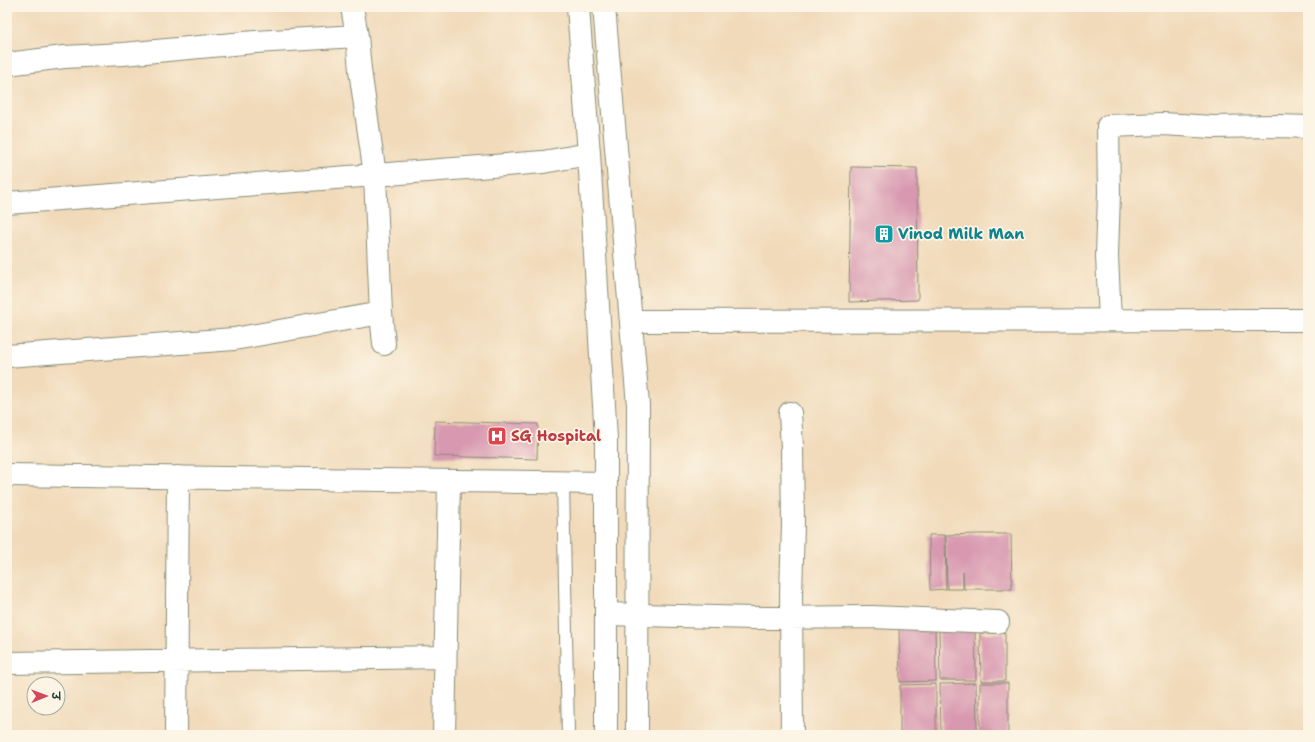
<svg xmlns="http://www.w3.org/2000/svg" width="1315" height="742" viewBox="0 0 1315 742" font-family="'Shantell Sans','Playpen Sans Deva',sans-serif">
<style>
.building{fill:#d899b0}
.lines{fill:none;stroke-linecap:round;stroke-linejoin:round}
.service-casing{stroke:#888c77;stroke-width:14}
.minor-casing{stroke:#888c77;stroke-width:24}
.tertiary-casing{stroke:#888c77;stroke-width:24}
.service{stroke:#fff;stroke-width:12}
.minor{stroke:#fff;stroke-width:22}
.tertiary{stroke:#fff;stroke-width:22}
.labels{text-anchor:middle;stroke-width:3.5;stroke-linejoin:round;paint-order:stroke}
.culture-label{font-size:15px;font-weight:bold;fill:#0d838f;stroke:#fcf5e5;text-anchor:start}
.health-label{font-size:15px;font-weight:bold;fill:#be3a42;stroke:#fcf5e5;text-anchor:start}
</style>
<rect width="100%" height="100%" fill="#fcf5e5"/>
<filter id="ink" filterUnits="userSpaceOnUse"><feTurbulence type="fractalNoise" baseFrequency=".025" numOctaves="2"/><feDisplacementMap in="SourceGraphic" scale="8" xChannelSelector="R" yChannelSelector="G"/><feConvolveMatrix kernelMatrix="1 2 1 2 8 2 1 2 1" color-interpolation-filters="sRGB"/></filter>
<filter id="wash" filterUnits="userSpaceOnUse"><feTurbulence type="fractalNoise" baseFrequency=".012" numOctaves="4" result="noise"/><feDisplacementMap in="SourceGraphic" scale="16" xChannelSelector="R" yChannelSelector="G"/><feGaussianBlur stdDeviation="0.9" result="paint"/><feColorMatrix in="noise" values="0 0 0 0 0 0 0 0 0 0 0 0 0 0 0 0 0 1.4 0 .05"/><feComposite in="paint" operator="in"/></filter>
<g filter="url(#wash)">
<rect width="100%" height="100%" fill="#f1daba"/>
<g id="blocks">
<path class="building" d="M851,167l66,1 1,132 -69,2z
M435,421l103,3 -1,35 -103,-3z
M978,534h33l1,55h-48l-1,-17v17h-16l-1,-54z
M929,535h16l1,54 -16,1z
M939,626h36l1,54h-36z
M899,627h36l1,54 -36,1z
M980,633h25v48h-24z
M976,683l1,52h-36l-1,-51z
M980,683h28v52h-28z
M936,684v51h-36v-50z"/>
</g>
</g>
<g filter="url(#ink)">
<use href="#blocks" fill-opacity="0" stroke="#888c77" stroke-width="1"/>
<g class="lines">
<g class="service-casing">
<path id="service" d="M563,482l5,253"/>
</g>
<g class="minor-casing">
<path id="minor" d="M352,7l5,29
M7,64l57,-7 59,-3 132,-12 102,-6 3,34 15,105 168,-13 46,-8
M7,203l368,-28 6,138 -147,26 -227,17
M381,313l3,31
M1110,320l-3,-64 2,-63 -1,-67 55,-2 50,3 67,-1 28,1
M631,321l677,-1
M790,413l2,34 1,77 -2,71 1,140
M7,475l599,8
M606,614l146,4 119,-1 127,5
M7,663l438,-6
M176,735l2,-258
M444,735l5,-254"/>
</g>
<g class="tertiary-casing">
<path id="tertiary" d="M578,7l11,147 17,285v296
M604,7l34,398 -1,330"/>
</g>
<use href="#service" class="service"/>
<use href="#minor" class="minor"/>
<use href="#tertiary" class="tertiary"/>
</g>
</g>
<defs>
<g id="building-square" transform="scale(1)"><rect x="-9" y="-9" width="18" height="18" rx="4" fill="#0f9aa8" stroke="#fcf5e5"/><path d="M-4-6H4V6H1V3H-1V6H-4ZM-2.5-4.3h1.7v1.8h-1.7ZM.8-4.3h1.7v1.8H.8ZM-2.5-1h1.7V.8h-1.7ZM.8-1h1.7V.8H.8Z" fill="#fff"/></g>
<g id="hospital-square" transform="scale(1)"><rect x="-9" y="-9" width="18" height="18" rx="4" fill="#e0444e" stroke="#fcf5e5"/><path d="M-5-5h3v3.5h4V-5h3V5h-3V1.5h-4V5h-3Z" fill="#fff"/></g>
</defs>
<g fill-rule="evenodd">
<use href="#building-square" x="884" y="234"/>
<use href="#hospital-square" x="497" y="436"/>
</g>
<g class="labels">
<g class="culture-label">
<text x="898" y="239">Vinod Milk Man</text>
</g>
<g class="health-label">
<text x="511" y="441">SG Hospital</text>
</g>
</g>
<rect width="1315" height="742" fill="none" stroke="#fcf5e5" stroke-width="24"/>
<g transform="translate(46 696) rotate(89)"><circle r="19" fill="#fcf5e5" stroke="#a4ab9e"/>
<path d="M0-3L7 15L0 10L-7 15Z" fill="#d1495b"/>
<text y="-6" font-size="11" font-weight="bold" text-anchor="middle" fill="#1f3d34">उ</text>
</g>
</svg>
